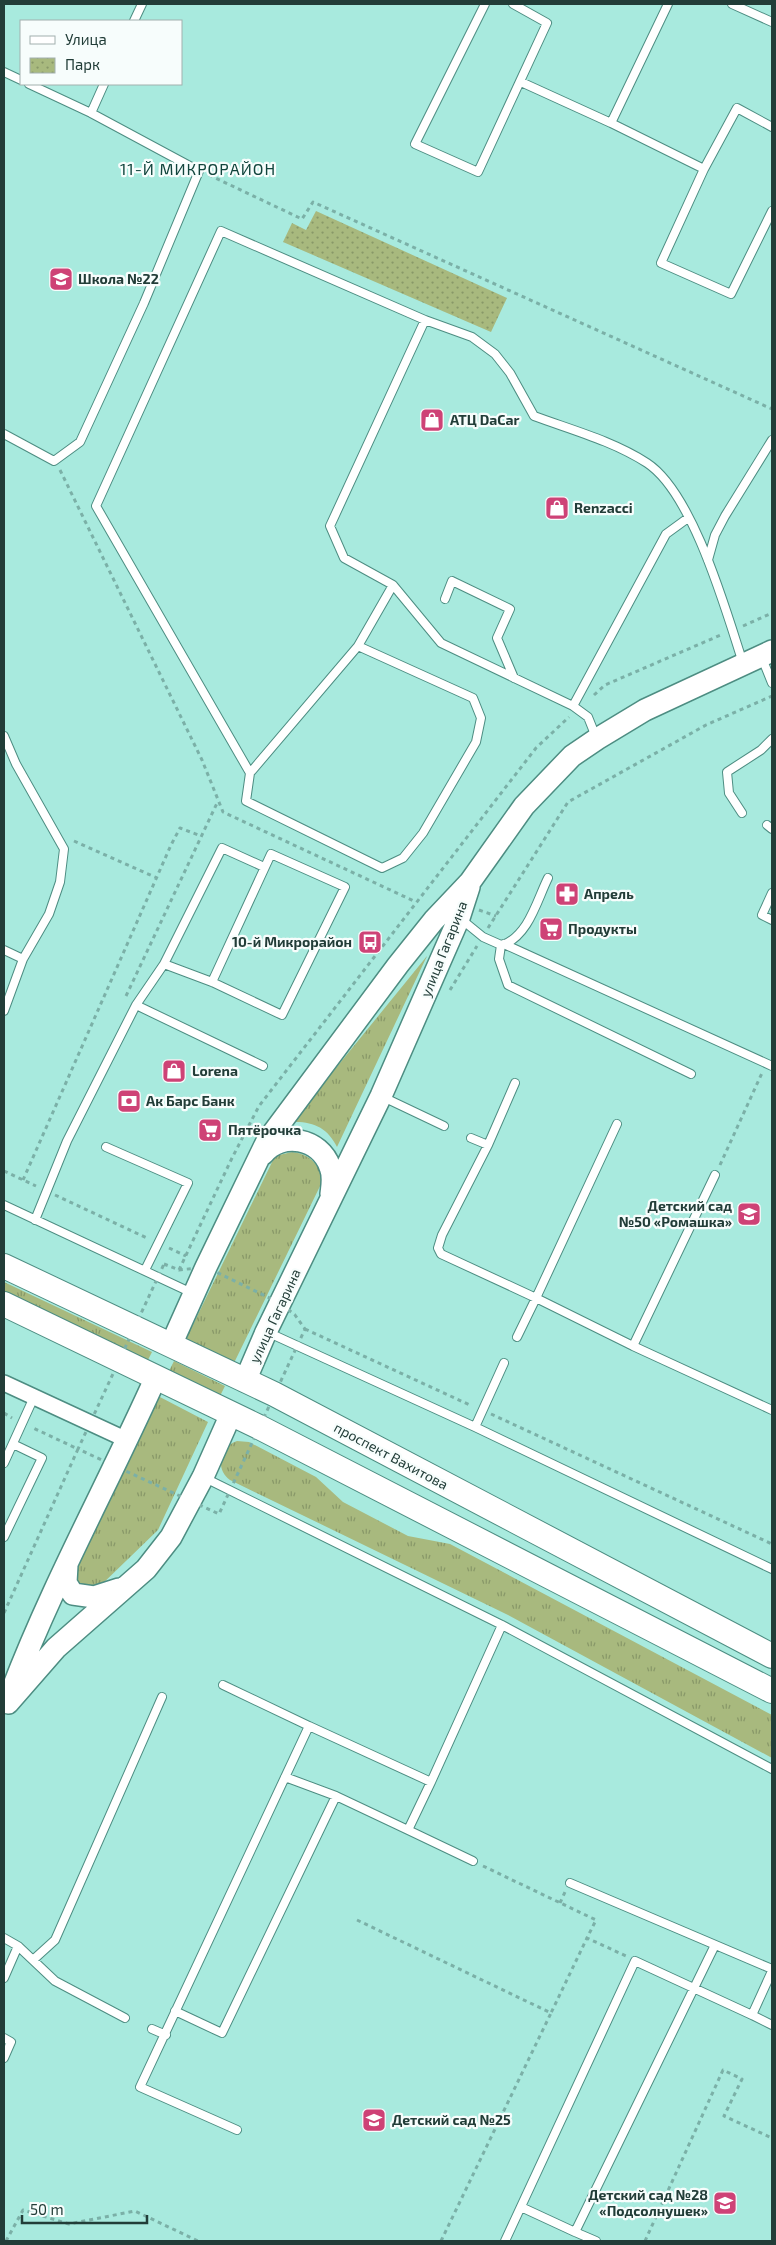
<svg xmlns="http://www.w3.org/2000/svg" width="776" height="2245" viewBox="0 0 776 2245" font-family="'Exo 2',sans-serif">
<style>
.grass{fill:url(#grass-tufts)}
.park{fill:url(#park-dots)}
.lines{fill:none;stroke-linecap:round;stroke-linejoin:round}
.lane-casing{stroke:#4d8d82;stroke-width:10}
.street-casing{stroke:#4d8d82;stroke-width:18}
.secondary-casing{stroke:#4d8d82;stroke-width:24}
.primary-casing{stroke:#4d8d82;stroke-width:26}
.path{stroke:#7bb0a7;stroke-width:3;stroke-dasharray:4 4;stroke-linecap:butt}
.lane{stroke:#fff;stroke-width:8}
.street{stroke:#fff;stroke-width:15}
.secondary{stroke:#fff;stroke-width:21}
.primary{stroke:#fff;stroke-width:24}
.labels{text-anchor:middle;stroke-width:4.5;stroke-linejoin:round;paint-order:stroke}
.poi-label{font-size:14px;font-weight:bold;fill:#223d38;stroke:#f7fdfc;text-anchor:start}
.street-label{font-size:14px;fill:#223d38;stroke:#f7fdfc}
.quarter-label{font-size:16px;letter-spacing:1px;fill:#11453d;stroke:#f7fdfc}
</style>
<defs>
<pattern id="grass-tufts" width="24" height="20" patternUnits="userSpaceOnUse" patternTransform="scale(1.25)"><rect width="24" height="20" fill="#a8b97e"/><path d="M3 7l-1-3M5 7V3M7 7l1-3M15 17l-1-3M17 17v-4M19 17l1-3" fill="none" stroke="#889868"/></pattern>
<pattern id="park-dots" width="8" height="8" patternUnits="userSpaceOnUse" patternTransform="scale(1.25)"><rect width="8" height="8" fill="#a8b97e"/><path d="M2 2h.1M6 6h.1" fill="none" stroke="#889868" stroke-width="1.8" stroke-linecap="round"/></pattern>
</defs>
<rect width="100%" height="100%" fill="#a8eade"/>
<path class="grass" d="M427,956l-90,191c-9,-19 -24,-26 -45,-25z
M292,1152c17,2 27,11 31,28l-89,183 -48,-24 89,-183z
M4,1282l148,70 -4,8 -144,-67z
M174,1361l51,25 -5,10 -51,-25z
M158,1396l50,26 -50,108 -62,60h-16l-6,-18z
M237,1441l12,1 67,35 27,25 65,34 42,8 322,171v43l-264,-143 -278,-135c-15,-11 -11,-33 7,-39z"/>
<path class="park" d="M316,211l191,87 -16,34 -208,-90 9,-19 14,7z"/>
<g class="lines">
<g class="lane-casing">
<path id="lane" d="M485,4l-70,140 63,28 69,-149 -34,-19
M732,4l40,18
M134,21l8,-17
M4,72l17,8
M521,82l90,41 93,46 33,-61 35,19
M91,113l13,-29
M611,123l57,-119
M704,169l-43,94 70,31 41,-83
M4,434l50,27 26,-19 64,-139 55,-132 -108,-58 -62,-29
M708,560l7,-25 10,-19 47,-76
M393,585l48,58 132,63 15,11 8,20
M445,599l7,-18 58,28 -13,29 17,40
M358,646l115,52 8,20 -5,24 -53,91 -20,25 -21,10 -136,-67 4,-28 -154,-267 125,-275 204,89 47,17 23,17 15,19 24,43c38,14 79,25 113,47 46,30 79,148 96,200
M762,658l10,25
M573,706l93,-172 22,-16
M4,736l12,28 48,85 -4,33 -11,32 -26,45 -19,-9
M250,773l108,-127 35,-61 -49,-27 -14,-32 95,-206
M742,813l-13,-20 -2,-21 34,-22 11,-11
M767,825l5,4
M772,893l-10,22 10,5
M461,919l22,18 18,8 -2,14 9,26 183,89
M504,944l268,122
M503,945c26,-10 34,-45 45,-67
M164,964l48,18 70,33 63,-128 -74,-33 -59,128
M136,1005l127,61
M4,1011l19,-52
M515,1083l-27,62 -46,90 -4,13 3,6 95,44 81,-174
M383,1097l61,29
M471,1138l17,7
M106,1147l82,36 -43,87
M4,1205l188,88
M35,1220l32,-79 69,-136 28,-41 58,-116 42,19
M267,1332l208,95 297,142
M517,1337l19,-39 97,48 139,64
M633,1346l82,-171
M475,1427l29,-64
M4,1463l30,-66
M205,1478l297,147 270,144
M4,1537l38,-79 -29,-14
M223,1685l86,41
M285,1777l51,19
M408,1830l65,31
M570,1883l202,86
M4,1938l14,8 37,35 70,37
M33,1960l22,-20 107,-243
M4,1978l14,-32
M175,2011l47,22 114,-237 72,34 23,-48
M752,2015l20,10
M152,2029l14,6
M4,2038l7,4 -7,16
M237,2130l-97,-43 169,-361 122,56 71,-157
M521,2207l54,25 140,-287
M575,2232l21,9
M505,2241l130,-280 117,54 20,-44"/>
</g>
<g class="street-casing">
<path id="street" d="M4,1383l123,57"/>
</g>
<g class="secondary-casing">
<path id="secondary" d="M263,1154c19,-23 57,-16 67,13 4,9 2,18 1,27
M171,1345l35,-78 61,-126 131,-176 36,-45 36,-38 54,-76 48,-50 25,-17 48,-29 127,-59
M245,1381l21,-49 115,-236 78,-178 10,-31
M67,1565l-1,18 7,11 21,3 25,-8
M12,1690c41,-107 97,-208 144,-313
M8,1703l48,-55 90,-79 25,-32 32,-60 28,-63"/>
</g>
<g class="primary-casing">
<path id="primary" d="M4,1266l270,128 498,262
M4,1304l255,123 513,264"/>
</g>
<path class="path" d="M209,175l93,44 11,-17 459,207
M60,470l142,290 21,52 193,90
M743,626l29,-13
M594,695l11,-10 118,-51
M74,841l83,37
M479,910l17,6
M488,928l80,-126 138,-77 66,-29
M450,990l27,-44
M126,996l92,-195
M720,1165l42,-92
M4,1171l32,15
M23,1180l148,-335 9,-17 21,8
M55,1195l94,44
M169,1248l17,8
M164,1264l15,6 27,-3 74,36 15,12 10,14 -86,185 -141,-65z
M179,1270l53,-112 27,-52 277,-358 33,-31
M305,1329l167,77
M4,1413l8,5
M491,1414l281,130
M4,1613l74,-164 -47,-22
M483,1866l113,54 -9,18 39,18
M560,1903l5,-11
M357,1920l194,93 36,-75
M6,2241l17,-31 46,14 66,-13 63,30
M441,2241l110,-228
M645,2241l78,-171 19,9 -18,37 48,22"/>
<use href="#lane" class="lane"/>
<use href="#street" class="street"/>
<use href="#secondary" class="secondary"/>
<use href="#primary" class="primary"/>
</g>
<defs>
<g id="school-square" transform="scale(1.25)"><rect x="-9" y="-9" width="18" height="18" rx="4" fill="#ce4276" stroke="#f7fdfc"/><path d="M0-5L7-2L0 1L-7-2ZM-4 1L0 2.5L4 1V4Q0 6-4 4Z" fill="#fff"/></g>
<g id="shop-square" transform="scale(1.25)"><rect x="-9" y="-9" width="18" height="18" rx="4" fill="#ce4276" stroke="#f7fdfc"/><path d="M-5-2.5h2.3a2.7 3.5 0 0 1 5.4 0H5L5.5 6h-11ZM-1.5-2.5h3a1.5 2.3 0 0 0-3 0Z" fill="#fff"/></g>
<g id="pharmacy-square" transform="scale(1.25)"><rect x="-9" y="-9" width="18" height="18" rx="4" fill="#ce4276" stroke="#f7fdfc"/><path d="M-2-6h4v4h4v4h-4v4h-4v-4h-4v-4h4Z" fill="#fff"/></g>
<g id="supermarket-square" transform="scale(1.25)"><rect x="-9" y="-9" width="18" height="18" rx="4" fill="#ce4276" stroke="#f7fdfc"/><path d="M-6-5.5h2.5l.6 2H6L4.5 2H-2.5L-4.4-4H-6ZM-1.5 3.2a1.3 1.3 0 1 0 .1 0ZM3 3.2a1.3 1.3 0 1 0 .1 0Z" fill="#fff"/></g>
<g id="bus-square" transform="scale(1.25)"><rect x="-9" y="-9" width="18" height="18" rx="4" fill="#ce4276" stroke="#f7fdfc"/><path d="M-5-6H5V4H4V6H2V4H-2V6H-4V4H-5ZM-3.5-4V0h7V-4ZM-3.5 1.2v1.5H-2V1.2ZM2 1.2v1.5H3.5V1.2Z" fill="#fff"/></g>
<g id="bank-square" transform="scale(1.25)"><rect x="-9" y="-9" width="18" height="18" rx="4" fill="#ce4276" stroke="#f7fdfc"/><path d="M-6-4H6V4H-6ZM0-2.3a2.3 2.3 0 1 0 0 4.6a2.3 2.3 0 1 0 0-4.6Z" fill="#fff"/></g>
</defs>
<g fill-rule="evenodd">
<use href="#school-square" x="61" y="279"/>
<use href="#shop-square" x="432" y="420"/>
<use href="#shop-square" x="557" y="508"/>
<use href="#pharmacy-square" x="567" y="894"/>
<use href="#supermarket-square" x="551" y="929"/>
<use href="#bus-square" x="370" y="942"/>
<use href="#shop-square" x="174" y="1071"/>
<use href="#bank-square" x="129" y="1101"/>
<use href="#supermarket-square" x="210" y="1130"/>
<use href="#school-square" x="749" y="1214"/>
<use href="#school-square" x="374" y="2120"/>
<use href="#school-square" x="725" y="2203"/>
</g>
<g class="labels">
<g class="poi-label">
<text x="78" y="284">Школа №22</text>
<text x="450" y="425">АТЦ DaСar</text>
<text x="574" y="513">Renzacci</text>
<text x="584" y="899">Апрель</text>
<text x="568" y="934">Продукты</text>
<text x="352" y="947" text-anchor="end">10-й Микрорайон</text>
<text x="192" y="1076">Lorena</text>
<text x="146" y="1106">Ак Барс Банк</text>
<text x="228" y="1135">Пятёрочка</text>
<text x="732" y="1211" text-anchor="end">Детский сад<tspan x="732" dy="16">№50 «Ромашка»</tspan></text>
<text x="392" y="2125">Детский сад №25</text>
<text x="708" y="2200" text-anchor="end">Детский сад №28<tspan x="708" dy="16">«Подсолнушек»</tspan></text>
</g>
<g class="street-label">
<text transform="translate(444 949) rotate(-68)" y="5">улица Гагарина</text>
<text transform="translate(275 1316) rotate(-65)" y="5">улица Гагарина</text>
<text transform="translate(391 1456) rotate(28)" y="5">проспект Вахитова</text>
</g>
<g class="quarter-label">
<text x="198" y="175">11-Й МИКРОРАЙОН</text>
</g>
</g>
<rect width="776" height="2245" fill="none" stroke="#223d38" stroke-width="10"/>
<rect x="20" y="20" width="162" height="65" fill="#f7fdfc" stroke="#a2b0ae"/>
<rect x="30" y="36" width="25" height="8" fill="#ffffff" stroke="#a2b0ae"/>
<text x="65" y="45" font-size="15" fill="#223d38">Улица</text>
<rect x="30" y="58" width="25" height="15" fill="url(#park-dots)" stroke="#a2b0ae"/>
<text x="65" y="70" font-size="15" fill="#223d38">Парк</text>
<path d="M22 2215v8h125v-8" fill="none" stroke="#223d38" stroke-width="2.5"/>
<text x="30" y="2215" font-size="15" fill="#223d38" stroke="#f7fdfc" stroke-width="4" paint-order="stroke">50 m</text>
</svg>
